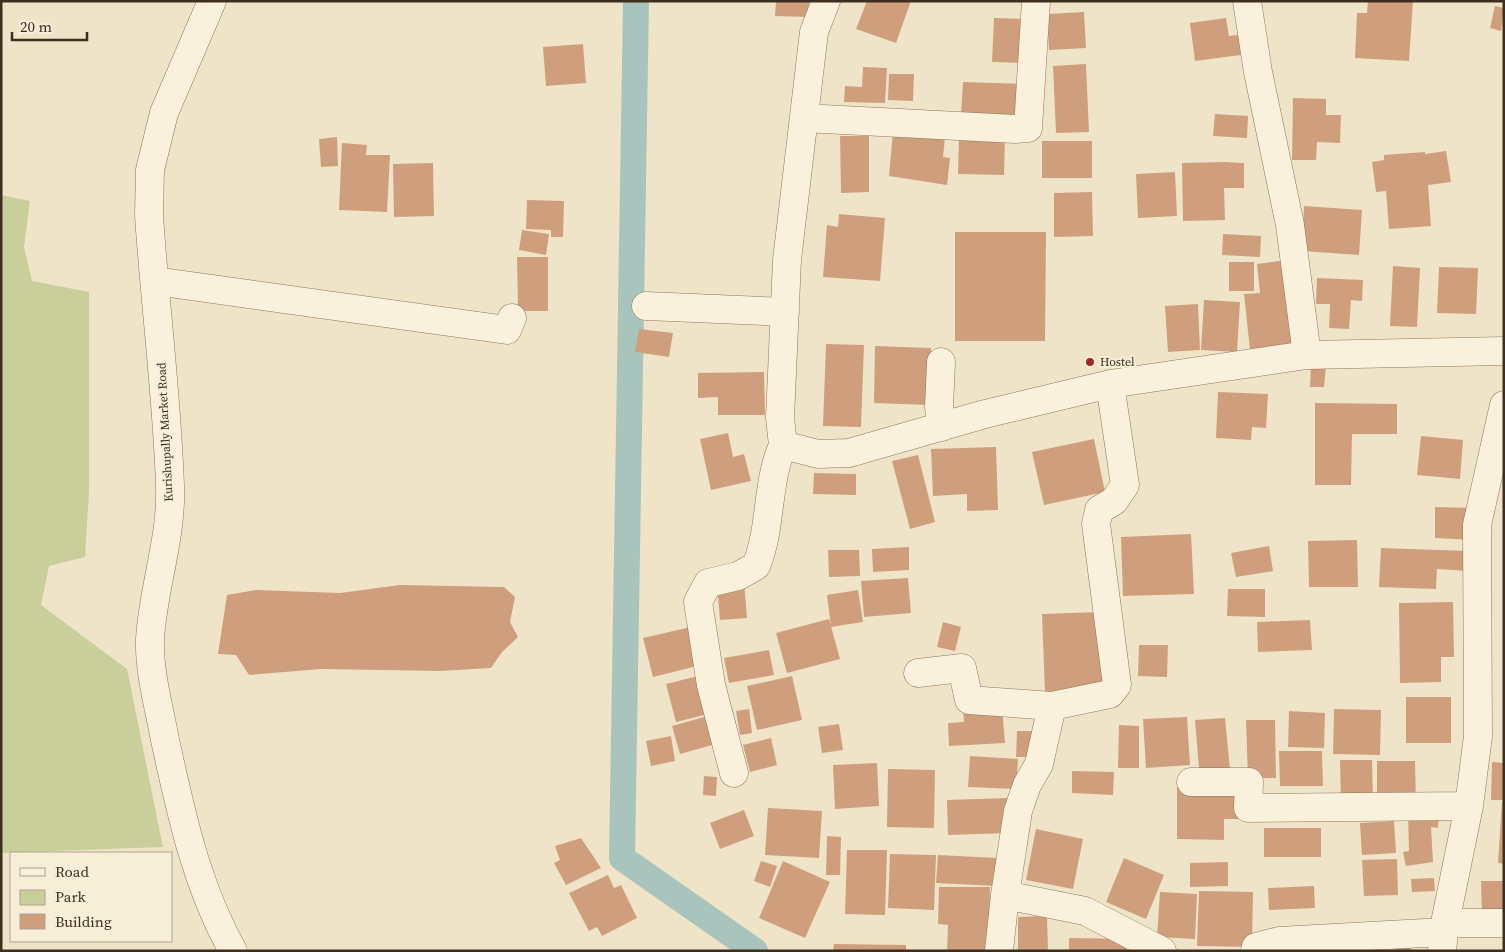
<svg xmlns="http://www.w3.org/2000/svg" width="1505" height="952" viewBox="0 0 1505 952" font-family="'Source Serif 4',serif">
<style>
.green{fill:#c9cf9b}
.lines{fill:none;stroke-linecap:round;stroke-linejoin:round}
.canal{stroke:#a9c4bc;stroke-width:26}
.building{fill:#cf9f7d}
.minor-casing{stroke:#8d765c;stroke-width:29}
.minor{stroke:#faf1dc;stroke-width:28}
.poi-dot{fill:#9e2a2b;stroke:#f7eed8;stroke-width:2}
.labels{text-anchor:middle;stroke-width:4;stroke-linejoin:round;paint-order:stroke}
.poi-label{font-size:12px;fill:#3d2e20;stroke:#f7eed8;text-anchor:start}
.street-label{font-size:12px;fill:#3d2e20;stroke:#f7eed8}
</style>
<rect width="100%" height="100%" fill="#f0e4c8"/>
<path class="green" d="M1,195l29,6 -6,46 8,34 57,11v200l-4,65 -36,9 -8,39 86,64 36,178 -162,6z"/>
<g class="lines">
<path class="canal" d="M636,1l-14,857 133,93"/>
</g>
<path class="building" d="M776,1h33l-1,16 -33,-1z
M867,1h44l-15,42 -40,-14z
M1368,1h45l-4,60 -54,-3 2,-45h10z
M1495,6l9,2 -3,23 -11,-3z
M1084,12l2,36 -37,2 -2,-36z
M994,18l33,1 -2,44 -33,-1z
M1226,18l3,18 16,-2 3,20 -53,7 -5,-38z
M583,44l3,39 -40,3 -3,-39z
M1086,64l3,68 -33,1 -3,-67z
M863,67l24,1 -2,35 -41,-1 1,-16 17,1z
M889,74h25l-1,27 -25,-1z
M963,82l62,2 -1,32 -63,-2z
M1293,98l33,1v16h15l-1,28 -23,-1 -1,18h-24z
M1215,114l33,2 -1,22 -34,-2z
M893,132l52,6 -2,19 7,1 -3,27 -58,-9z
M840,136h29v56l-28,1z
M959,136l46,1 -1,38 -46,-1z
M337,137l1,29 -17,1 -2,-28z
M1042,141h50v37h-50z
M342,143l25,2 -1,10h24l-3,57 -48,-2z
M1446,151l5,31 -23,3 3,41 -42,3 -3,-38 -10,1 -4,-30 12,-2v-5l41,-3v2z
M1224,162l20,1v25h-20l1,32 -42,1 -1,-58z
M433,163l1,53 -40,1 -1,-53z
M1175,172l2,44 -39,2 -2,-44z
M1092,192l1,44 -39,1v-44z
M527,200l37,1 -1,36h-12v-7l-25,-1z
M1304,206l58,4 -3,45 -57,-4z
M839,214l46,4 -5,63 -57,-4 4,-52 11,2z
M522,230l27,4 -3,21 -27,-5z
M955,232h91l-1,109h-90z
M1223,234l38,2 -1,21 -38,-2z
M517,257h31v54h-30z
M1286,260l10,85 -46,5 -6,-56 16,-1 -3,-29z
M1229,262h25v29h-25z
M1393,266l27,2 -3,59 -27,-1z
M1439,267l39,1 -2,46 -39,-1z
M1317,278l46,2 -1,21 -11,-1 -2,29 -20,-1 1,-24h-14z
M1204,300l36,2 -3,50 -36,-2z
M1198,304l2,46 -32,2 -3,-46z
M639,329l34,4 -4,24 -34,-5z
M826,344l38,1 -3,82 -38,-1z
M875,346l56,2 -2,57 -55,-2z
M1311,365l15,1 -2,21h-14z
M764,372l1,43h-47v-18l-20,1v-25z
M1218,392l50,2 -2,34 -14,-1 -1,13 -35,-2z
M1315,403l82,1v30h-45l-1,51h-36z
M728,433l5,24 11,-3 7,27 -40,9 -11,-51z
M1421,436l42,4 -3,39 -43,-4z
M1094,439l11,53 -61,13 -12,-53z
M996,447l2,63 -31,1v-17l-34,2 -2,-47z
M918,455l17,67 -25,7 -18,-68z
M814,473l42,1v21l-43,-1z
M1435,507l38,1v32l-38,-2z
M1191,534l3,60 -71,2 -2,-59z
M1357,540l1,47h-49l-1,-46z
M1269,546l4,25 -37,6 -5,-24z
M909,547v23l-36,2 -1,-23z
M1381,548l88,3 -1,20 -31,-2 -1,20 -57,-2z
M828,550h31l1,26 -31,1z
M908,578l3,35 -47,4 -3,-36z
M744,581l3,37 -27,2 -3,-37z
M400,585l104,2 11,10 -5,25 8,15 -16,15 -11,16 -51,3 -119,-2 -72,6 -13,-20 -18,-1 9,-59 29,-5 84,3z
M1228,589h37v28l-38,-1z
M858,590l5,32 -32,5 -4,-32z
M1453,602l1,55h-13v25l-41,1 -1,-80z
M1100,612l3,77 -58,3 -3,-78z
M829,619l11,40 -53,14 -11,-40z
M1310,620l2,30 -54,2 -1,-30z
M943,622l18,5 -6,24 -18,-4z
M691,627l10,38 -48,12 -10,-39z
M1139,645h29l-1,32 -29,-1z
M769,650l5,25 -45,8 -5,-25z
M702,675l10,38 -36,9 -10,-38z
M792,676l10,44 -45,10 -10,-44z
M1406,697h45v46h-45z
M1002,707l3,36 -56,3 -1,-23 16,-1 -1,-14z
M749,709l3,24 -12,2 -4,-24z
M1334,709l47,1 -1,45 -47,-1z
M1289,711l36,2 -1,35 -36,-1z
M715,714l8,28 -43,12 -8,-28z
M1187,717l3,48 -44,3 -3,-49z
M1225,718l5,52 -31,-2 -4,-48z
M1246,720h29l1,58h-28z
M839,724l4,26 -21,3 -4,-26z
M1119,725l20,1v42h-21z
M1017,731h19v26h-20z
M671,736l4,25 -24,5 -5,-25z
M771,738l6,27 -27,7 -7,-27z
M1279,751h43l1,35h-43z
M970,756l48,3 -2,30 -48,-2z
M1340,760h32l1,41 -32,1z
M1377,761h38l1,43h-39z
M1492,762l12,1v37h-13z
M877,763l2,43 -44,3 -2,-44z
M888,769l47,1 -1,58 -47,-1z
M1072,771l42,1 -1,23 -41,-2z
M704,776l13,1 -1,19 -13,-1z
M1177,787l65,2v30h-18v21l-47,-1z
M1008,798l2,35 -62,2 -1,-35z
M1502,802h2v62l-6,-1z
M768,808l54,3 -3,47 -54,-3z
M744,810l10,26 -34,13 -10,-26z
M1408,814h31l-1,14 -7,-1 2,35 -27,4 -3,-14 6,-1z
M1394,821l2,32 -34,2 -2,-32z
M1264,828h57v29h-57z
M1036,829l47,10 -10,50 -47,-9z
M827,836l14,1 -1,38h-14z
M581,838l20,30 -35,17 -12,-22 6,-3 -5,-14z
M847,850h40l-2,65 -40,-1z
M890,854l46,1 -2,55 -46,-2z
M938,855l59,3 -1,28 -60,-3z
M1124,858l40,17 -18,44 -40,-17z
M1397,859l1,36 -34,1 -2,-36z
M761,861l16,5 -7,21 -16,-6z
M783,861l47,21 -25,56 -46,-20z
M1228,862v24l-38,1v-24z
M608,875l6,13 7,-3 16,33 -35,18 -5,-9 -8,4 -20,-38z
M1434,878l1,13 -23,1 -1,-13z
M1481,881h23v36l-22,1z
M1314,886l1,22 -46,2 -1,-22z
M939,887h51l-1,64h-42l1,-26 -10,-1z
M1199,891l54,1 -1,55 -55,-1z
M1160,892l37,2 -2,45 -38,-2z
M1047,916l1,35h-30v-34z
M1410,936l1,15h-17v-14z
M1069,938l57,1v12h-57z
M834,944l72,1v6h-73z"/>
<g class="lines">
<g class="minor-casing">
<path id="minor" d="M212,1l-48,112 -14,57 -1,45c6,91 18,181 21,271 2,52 -17,102 -20,153 -1,34 9,68 15,101 16,73 31,145 68,211
M826,1l-12,31 -27,228 -7,158 3,27 35,9 31,-1 136,-39 125,-30 197,-29 197,-4
M1247,1l11,71 32,153 17,130
M804,118l211,11 13,-1 8,-127
M155,281l352,49 5,-12
M646,306l139,6
M941,362l-2,45 3,20
M918,673l44,-5 7,32 83,6 58,-12 7,-9 -21,-161 3,-14 15,-9 11,-16 -15,-101
M1052,706l-13,58 -12,21 -9,26 -13,84 80,16 77,40
M734,773l-23,-88 -13,-83 10,-19 30,-7 18,-10c16,-38 10,-83 27,-121
M1191,782h58l-1,26 221,-2
M1445,923h59
M999,951l6,-56
M1255,951l1,-4 23,-6 164,-9
M1442,951l3,-28 24,-117 9,-70 -1,-211 27,-120"/>
</g>
<use href="#minor" class="minor"/>
</g>
<circle class="poi-dot" cx="1090" cy="362" r="5"/>
<g class="labels">
<g class="poi-label">
<text x="1100" y="366">Hostel</text>
</g>
<g class="street-label">
<text transform="translate(165 432) rotate(-93)" y="4">Kurishupally Market Road</text>
</g>
</g>
<rect width="1505" height="952" fill="none" stroke="#3d2e20" stroke-width="5"/>
<rect x="10" y="852" width="162" height="90" fill="#f7eed8" stroke="#ada18e"/>
<rect x="20" y="868" width="25" height="8" fill="#faf1dc" stroke="#ada18e"/>
<text x="55" y="877" font-size="15" fill="#3d2e20">Road</text>
<rect x="20" y="890" width="25" height="15" fill="#c9cf9b" stroke="#ada18e"/>
<text x="55" y="902" font-size="15" fill="#3d2e20">Park</text>
<rect x="20" y="914" width="25" height="15" fill="#cf9f7d" stroke="#ada18e"/>
<text x="55" y="927" font-size="15" fill="#3d2e20">Building</text>
<path d="M12 32v8h75v-8" fill="none" stroke="#3d2e20" stroke-width="2.5"/>
<text x="20" y="32" font-size="15" fill="#3d2e20" stroke="#f7eed8" stroke-width="4" paint-order="stroke">20 m</text>
</svg>
